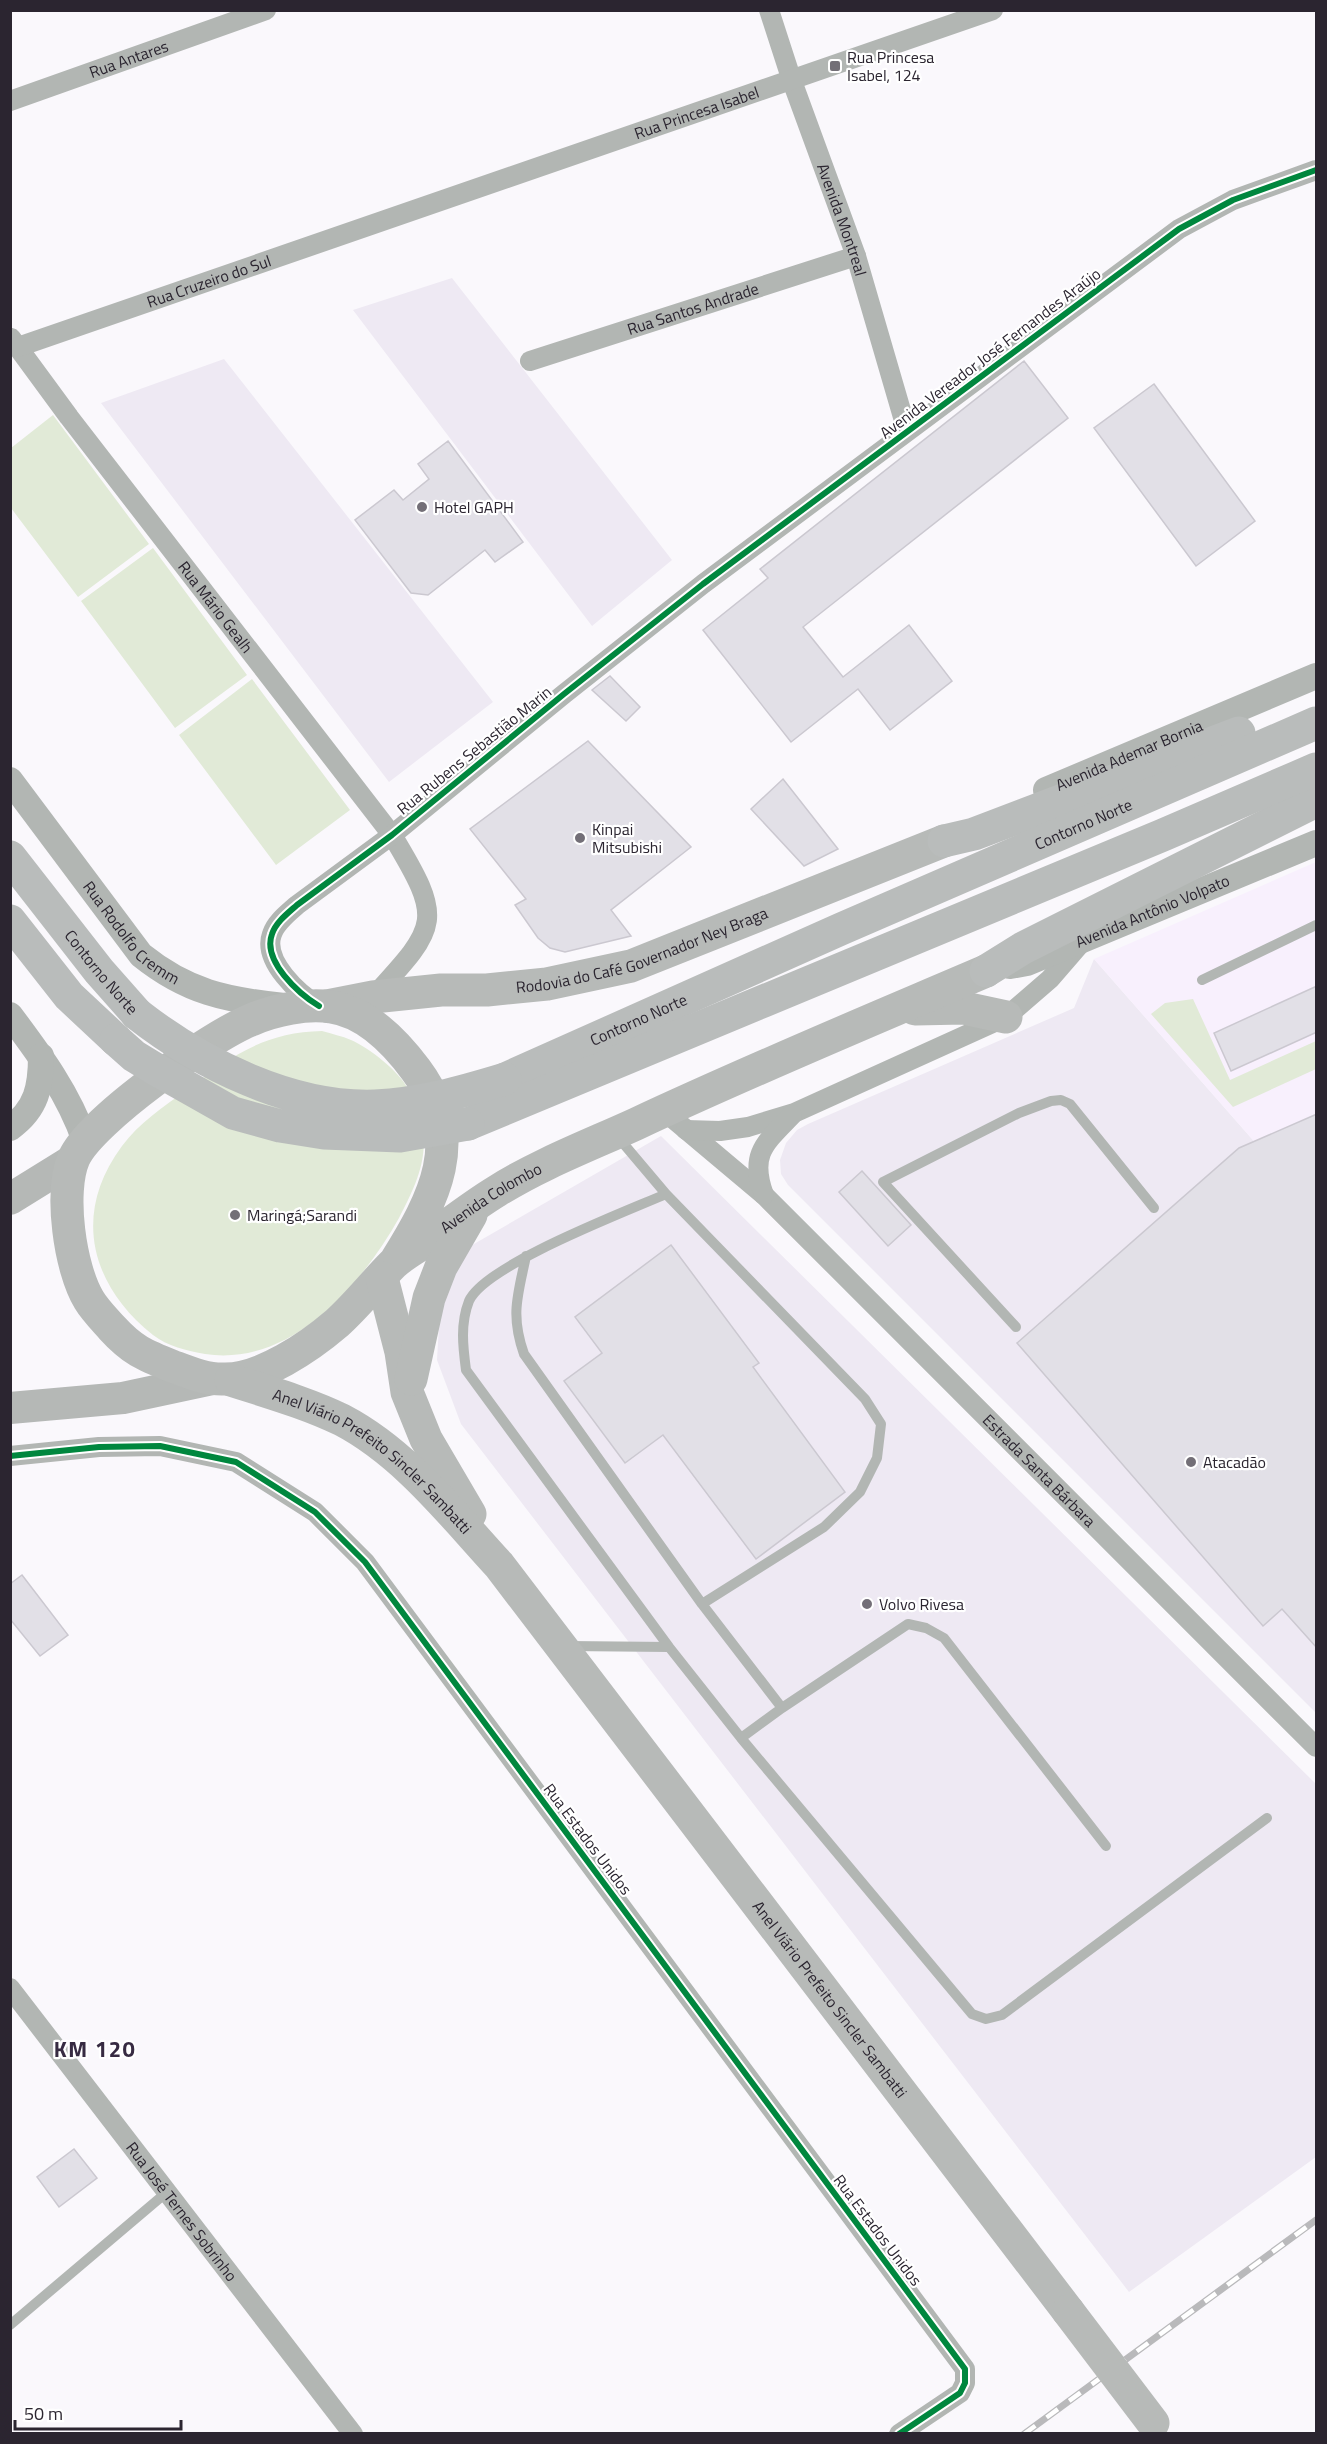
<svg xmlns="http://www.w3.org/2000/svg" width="1327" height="2444" viewBox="0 0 1327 2444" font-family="'Titillium Web',sans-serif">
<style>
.built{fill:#eee9f3}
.industrial{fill:#f8f0fd}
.green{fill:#e1ead7}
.building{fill:#e2e0e7;stroke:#cbc8d0;stroke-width:1.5}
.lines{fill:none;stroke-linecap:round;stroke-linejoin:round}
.service{stroke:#b2b6b3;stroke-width:10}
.minor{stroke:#b2b6b3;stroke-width:20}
.tertiary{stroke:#b2b6b3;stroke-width:26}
.primary{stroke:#b5b8b6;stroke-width:32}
.trunk{stroke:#b7bab8;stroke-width:33}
.motorway{stroke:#b9bcbb;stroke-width:33}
.rail-casing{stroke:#b9b9bb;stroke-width:7}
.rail{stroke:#fff;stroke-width:4.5;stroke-dasharray:14;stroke-linecap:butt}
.trunk-bridge{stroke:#b7bab8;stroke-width:33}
.motorway-bridge{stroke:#b9bcbb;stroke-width:33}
.cycleway-casing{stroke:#fff;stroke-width:10}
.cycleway{stroke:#00873e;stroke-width:6}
.poi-dot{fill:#736f77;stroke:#fff;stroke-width:2}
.labels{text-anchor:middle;stroke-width:4.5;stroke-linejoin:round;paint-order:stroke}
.poi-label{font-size:16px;fill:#2b2530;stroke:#fff;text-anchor:start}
.street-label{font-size:16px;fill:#2b2530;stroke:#fff}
.district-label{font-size:22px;font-weight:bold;letter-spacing:1.5px;fill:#372b42;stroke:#fff}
</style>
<rect width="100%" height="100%" fill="#faf8fc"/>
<path class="built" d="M452,278l220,282 -80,66 -239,-316z
M224,359l269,343 -104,80 -288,-379z
M1094,959l222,253v501l-528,-528 -7,-11 -1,-14 6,-17 11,-13 11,-6 266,-116z
M661,1136l655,648v373l-187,135 -668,-868 -24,-64 3,-52 27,-60z"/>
<path class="industrial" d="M1316,862v350l-222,-253z"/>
<path class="green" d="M53,415l96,129 -71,53 -67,-89v-60z
M153,548l94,127 -72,53 -94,-127z
M252,679l98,131 -74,55 -97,-130z
M1193,999l37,81 86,-39v28l-83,38 -82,-93 14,-11z
M322,1031c10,3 20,5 29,9 17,7 49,32 57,49 4,7 5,16 8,24 2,7 6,16 7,24 4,27 -12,58 -24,81 -38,68 -108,149 -194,136 -18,-3 -38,-8 -52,-19 -63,-50 -81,-122 -31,-189 17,-23 42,-40 65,-56 44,-34 78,-58 135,-59z"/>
<path class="building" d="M1024,361l44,57 -265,209 40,50 66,-52 43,56 -62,49 -32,-41 -67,53 -88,-112 65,-52 -8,-9z
M1154,384l101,137 -59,45 -102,-138z
M448,441l75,101 -28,20 -10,-12 -57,45 -17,-2 -56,-73 39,-30 9,10 26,-21 -11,-15z
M610,676l30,31 -14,14 -34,-31z
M588,741l103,106 -80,63 20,26 -66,16 -15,-4 -12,-10 -23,-33 11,-6 -56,-70z
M783,779l55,70 -34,17 -53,-57z
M1317,986v46l-86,39 -17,-38z
M1317,1114v534l-35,-39 -19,17 -246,-283 222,-195z
M862,1171l49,54 -23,21 -49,-54z
M671,1245l88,118 -6,4 92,125 -89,67 -93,-124 -38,28 -61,-82 38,-28 -27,-36z
M22,1575l46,60 -28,21 -30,-37v-35z
M74,2149l23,29 -38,29 -22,-30z"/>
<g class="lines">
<path class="service" d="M1202,980l114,-55
M617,1136l49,58 199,205 16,25 -4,34 -17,34 -36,35 -122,77 80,104 -41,30 -72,-91 -203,-277c-3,-23 -6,-46 3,-69 16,-36 156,-89 197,-107
M526,1256c-8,39 -16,58 -2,98l178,250
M1016,1327l-133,-145 136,-69 32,-12 10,-1 9,4 84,104
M567,1646l102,1
M782,1708l126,-84 18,4 18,10 162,208
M741,1738l231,276 14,5 16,-4 265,-197
M10,2325l157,-133"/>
<g class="minor">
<path id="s1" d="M769,10l23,71 64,175 51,175"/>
<path id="s2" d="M10,101l256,-91"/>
<path id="s3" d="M11,338l58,79 323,418c52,86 47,90 -19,162"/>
<path id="s4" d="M18,347l975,-337"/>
<path id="s5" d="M530,361l326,-105"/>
<path d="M319,1006c-20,-12 -57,-45 -47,-72 4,-12 16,-21 25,-29l95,-70 172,-141 139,-110 476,-355 54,-29 83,-30"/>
<path id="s6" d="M664,1111l100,84 552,552"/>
<path d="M686,1130l34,1 28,-4 46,-14 212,-96 44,-38 32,-37"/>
<path d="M764,1195c-15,-41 1,-52 28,-80"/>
<path d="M10,1456l89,-9 61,-1 76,16 79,50 50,50 600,807v14l-5,10 -61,41"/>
<path id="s7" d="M10,1988l343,446"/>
</g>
<g class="tertiary">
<path id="s8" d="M10,780l131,175c46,37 85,45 143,51"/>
<path id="s9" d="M1046,790l270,-114"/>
<path id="s10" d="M1010,966l17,-3 289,-120"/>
<path d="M10,1015c30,40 59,79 75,126"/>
<path d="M10,1128c27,-19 31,-42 31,-72"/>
</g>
<path class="primary" d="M10,1199l63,-39
M10,1408l113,-10 89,-19"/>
<g class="trunk">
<path id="s11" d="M327,1006l46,-9 68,-7h46l60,-6 84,-18 313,-125"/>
<path d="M915,1009l49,-1 42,9"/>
<path id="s12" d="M395,1262c39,-62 72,-124 21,-192 -20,-27 -50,-58 -85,-63 -24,-4 -57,3 -80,13 -40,16 -160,100 -177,138 -15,34 -4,111 15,142 6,10 15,19 23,28 20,22 32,27 60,38 16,6 35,14 53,13 37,0 84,-32 112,-56 20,-18 37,-40 56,-59 11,-10 25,-17 37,-26 22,-16 44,-33 67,-47 43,-27 93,-46 139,-67 115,-54 233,-103 350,-153"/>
<path d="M382,1278l19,74 6,40 19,47 44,75"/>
<path d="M411,1379l18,-81 12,-31 30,-52"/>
<path id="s13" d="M231,1380c37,12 76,23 111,40 63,33 110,94 157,145l569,746"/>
</g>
<g class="motorway">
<path d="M944,841l30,-7 265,-101"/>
<path id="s14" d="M10,857l89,114 38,43"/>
<path d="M10,921l59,75 47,44"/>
<path d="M986,971l37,-23 293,-147"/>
<path id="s15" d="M505,1079l336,-150 475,-206"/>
<path d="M468,1124l695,-289 153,-66"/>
</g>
<g class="rail-casing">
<path id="rail" d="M1024,2434l292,-214"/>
</g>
<use href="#rail" class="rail"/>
<path class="trunk-bridge" d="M1068,2311l85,112"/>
<path class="motorway-bridge" d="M137,1014c64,50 155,95 238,92 45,-2 87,-14 130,-27
M116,1040l18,16 23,14 76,43 47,13 44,7 76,3 68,-12"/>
<g class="cycleway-casing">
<path id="cycleway" d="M319,1006c-20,-12 -57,-45 -47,-72 4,-12 16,-21 25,-29l95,-70 172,-141 139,-110 476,-355 54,-29 83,-30
M10,1456l89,-9 61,-1 76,16 79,50 50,50 600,807v14l-5,10 -61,41"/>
</g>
<use href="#cycleway" class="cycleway"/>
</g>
<g class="poi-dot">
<rect x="829" y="60" width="12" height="12" rx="3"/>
<circle cx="422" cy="507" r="6"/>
<circle cx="580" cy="838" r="6"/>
<circle cx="235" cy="1215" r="6"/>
<circle cx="1191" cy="1462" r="6"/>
<circle cx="867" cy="1604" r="6"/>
</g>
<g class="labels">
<g class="poi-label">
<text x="847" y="63">Rua Princesa<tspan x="847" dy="18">Isabel, 124</tspan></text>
<text x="434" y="513">Hotel GAPH</text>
<text x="592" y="835">Kinpai<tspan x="592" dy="18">Mitsubishi</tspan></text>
<text x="247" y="1221">Maringá;Sarandi</text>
<text x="1203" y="1468">Atacadão</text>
<text x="879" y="1610">Volvo Rivesa</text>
</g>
<g class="street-label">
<text dy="6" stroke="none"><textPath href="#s2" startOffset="126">Rua Antares</textPath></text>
<text dy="6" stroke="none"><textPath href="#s4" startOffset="718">Rua Princesa Isabel</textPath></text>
<text dy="6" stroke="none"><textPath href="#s1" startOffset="222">Avenida Montreal</textPath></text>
<text dy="6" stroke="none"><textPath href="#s4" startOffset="202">Rua Cruzeiro do Sul</textPath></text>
<text dy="6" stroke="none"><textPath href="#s5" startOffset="171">Rua Santos Andrade</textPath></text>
<text transform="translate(990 353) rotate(-37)" y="6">Avenida Vereador José Fernandes Araújo</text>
<text dy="6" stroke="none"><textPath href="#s3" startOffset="338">Rua Mário Gealh</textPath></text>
<text transform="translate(474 750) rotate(-39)" y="6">Rua Rubens Sebastião Marin</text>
<text dy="6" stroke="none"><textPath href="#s9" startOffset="90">Avenida Ademar Bornia</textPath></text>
<text dy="6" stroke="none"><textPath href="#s15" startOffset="632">Contorno Norte</textPath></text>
<text dy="6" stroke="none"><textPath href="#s10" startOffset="153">Avenida Antônio Volpato</textPath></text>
<text dy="6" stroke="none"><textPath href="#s8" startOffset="196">Rua Rodolfo Cremm</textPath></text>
<text dy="6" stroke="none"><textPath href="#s11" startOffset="322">Rodovia do Café Governador Ney Braga</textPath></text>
<text dy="6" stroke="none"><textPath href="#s14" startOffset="147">Contorno Norte</textPath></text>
<text dy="6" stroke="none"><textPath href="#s15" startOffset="146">Contorno Norte</textPath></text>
<text dy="6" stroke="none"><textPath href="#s12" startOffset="1262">Avenida Colombo</textPath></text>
<text dy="6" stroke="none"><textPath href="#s13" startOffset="166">Anel Viário Prefeito Sincler Sambatti</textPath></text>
<text dy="6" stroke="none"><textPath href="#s6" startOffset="520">Estrada Santa Bárbara</textPath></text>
<text transform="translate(588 1839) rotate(53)" y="6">Rua Estados Unidos</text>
<text dy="6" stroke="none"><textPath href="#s13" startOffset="879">Anel Viário Prefeito Sincler Sambatti</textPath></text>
<text dy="6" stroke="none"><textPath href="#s7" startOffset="282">Rua José Ternes Sobrinho</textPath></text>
<text transform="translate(878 2230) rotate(53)" y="6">Rua Estados Unidos</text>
</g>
<g class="district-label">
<text x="95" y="2057">KM 120</text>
</g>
</g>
<rect width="1327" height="2444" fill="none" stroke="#2b2530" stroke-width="24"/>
<path d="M15 2420v9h166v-9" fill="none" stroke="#2b2530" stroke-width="3"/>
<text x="24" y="2420" font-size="18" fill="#2b2530" stroke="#ffffff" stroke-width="4.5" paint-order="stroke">50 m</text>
</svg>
